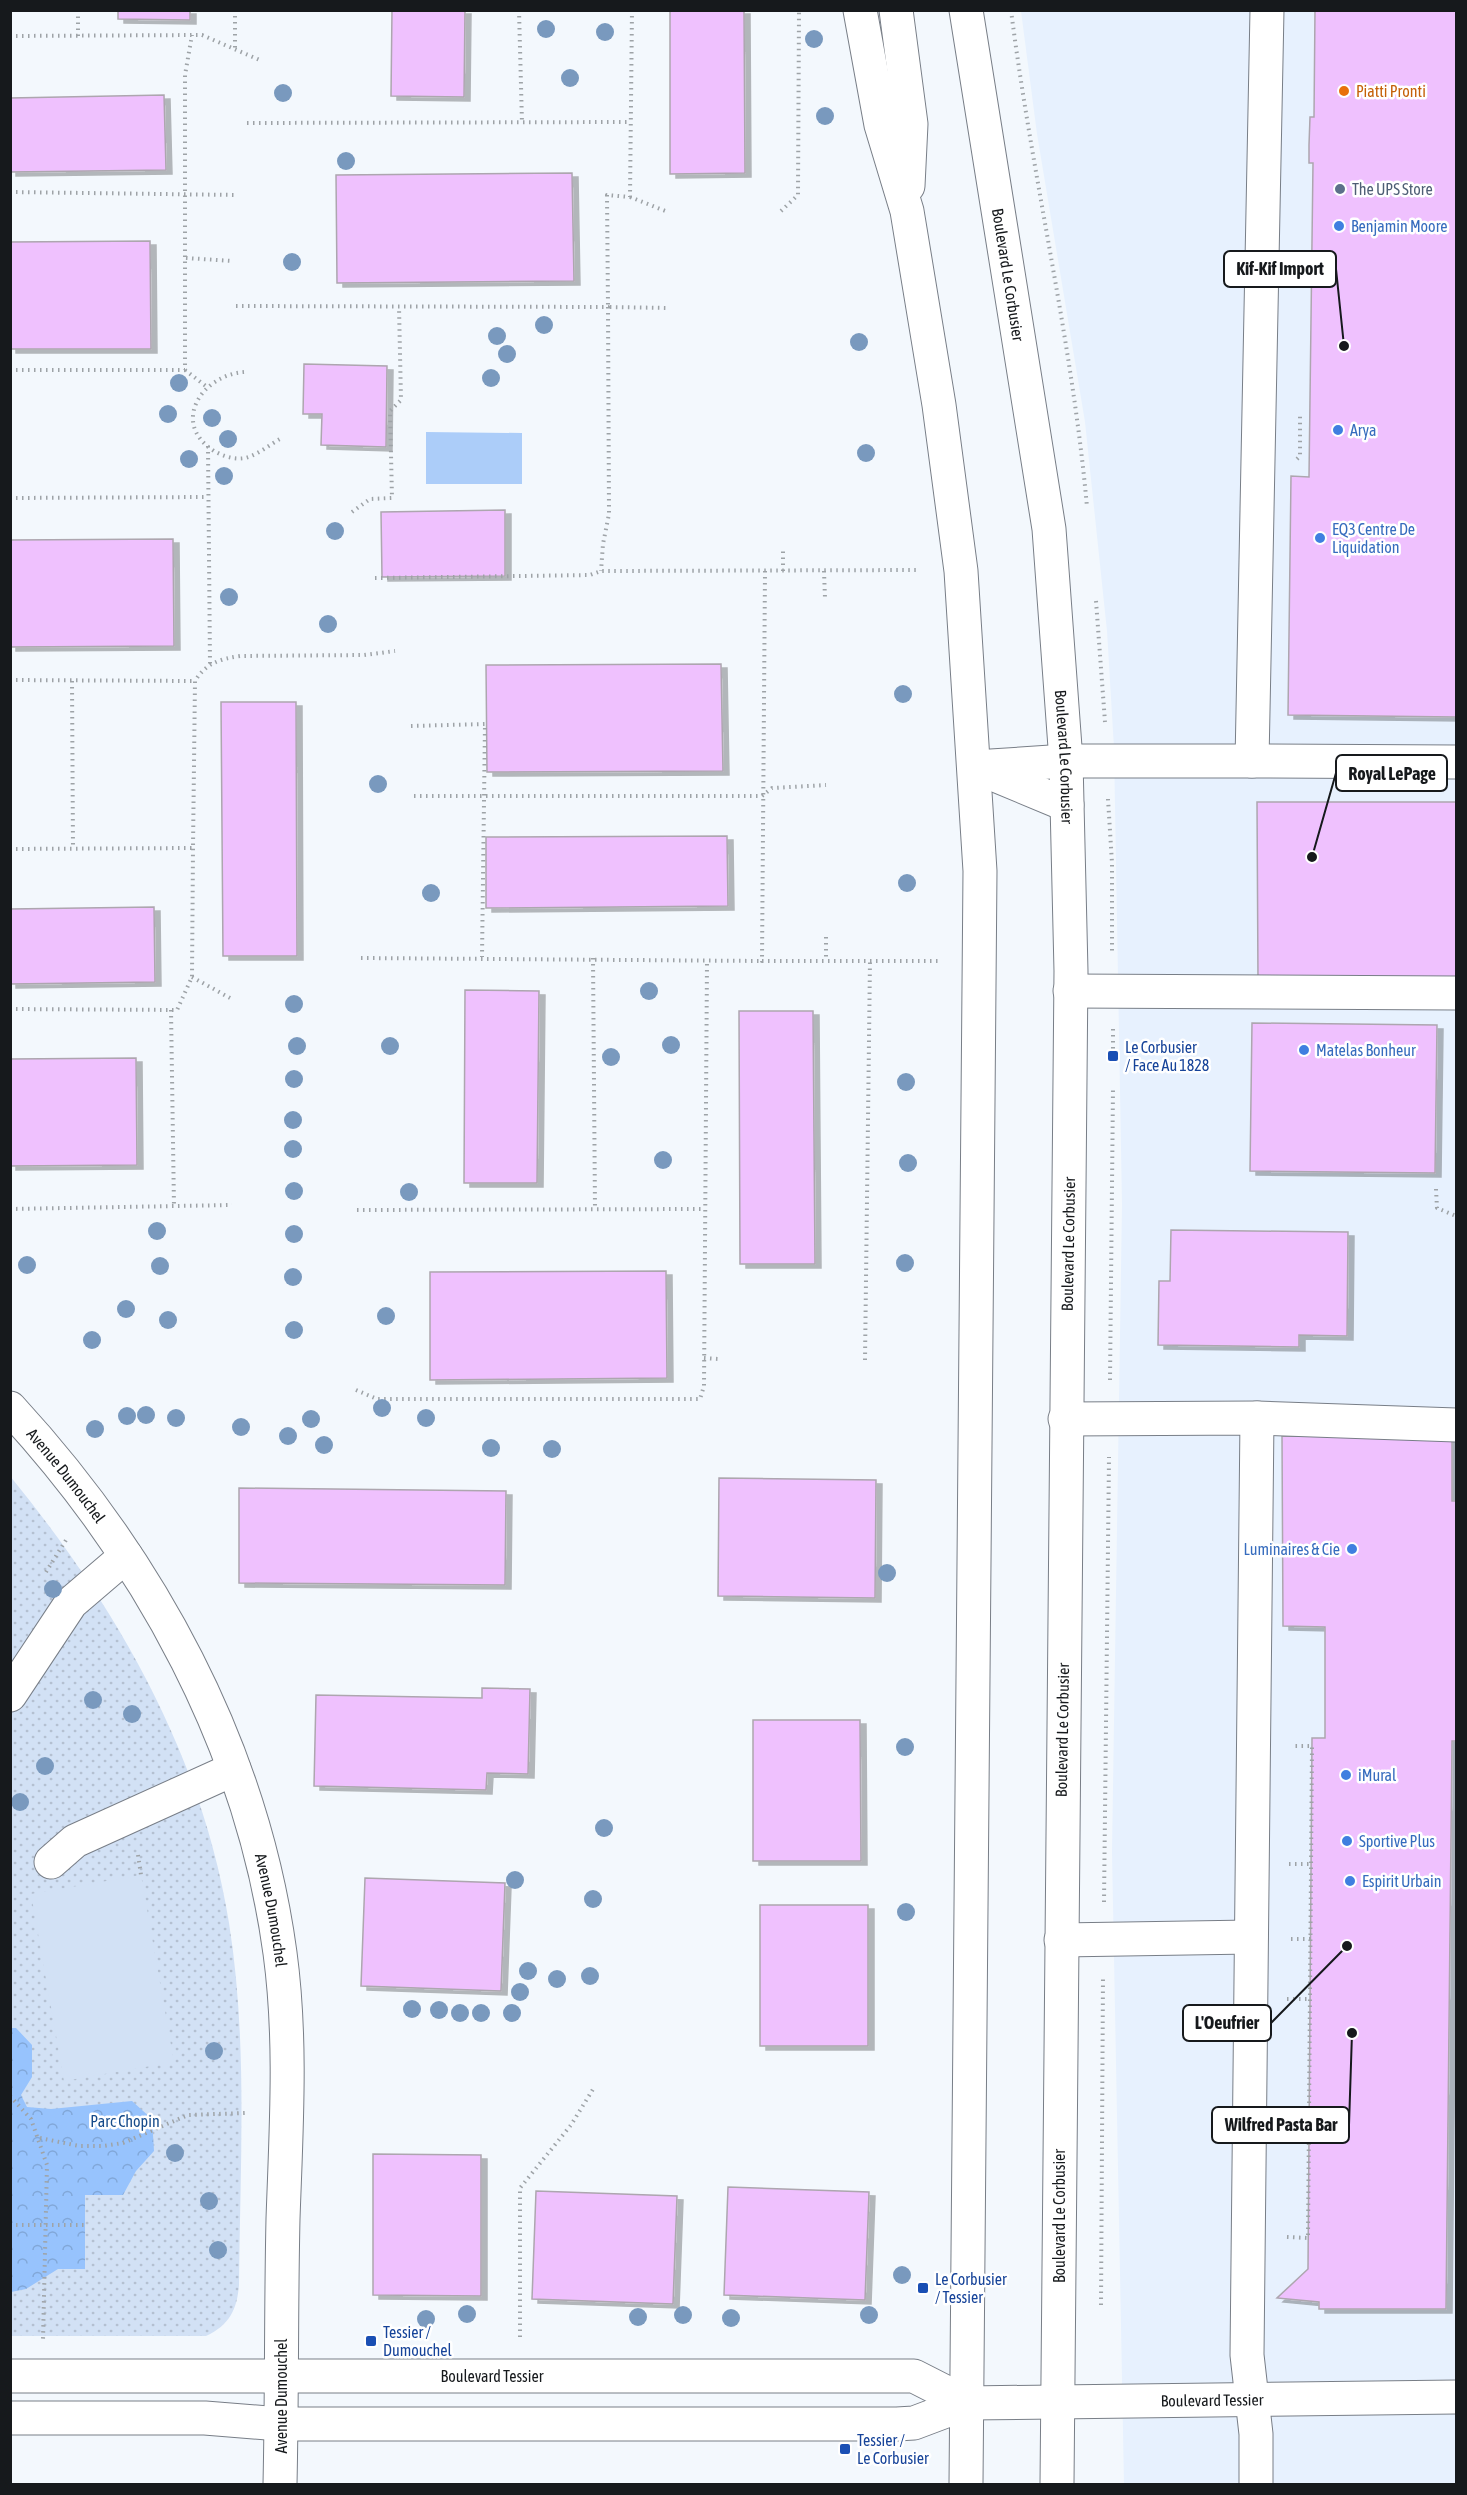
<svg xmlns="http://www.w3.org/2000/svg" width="1467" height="2495" viewBox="0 0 1467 2495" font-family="'Asap Condensed',sans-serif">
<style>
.built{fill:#e7f1fe}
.grass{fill:url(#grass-dots)}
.forest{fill:url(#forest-crowns)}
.pitch{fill:#d2e1f5}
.water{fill:#accdf9}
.building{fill:#efc1fe;stroke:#ada6af;stroke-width:1.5;filter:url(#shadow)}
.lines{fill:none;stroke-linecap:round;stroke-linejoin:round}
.minor-casing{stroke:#787e87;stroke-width:35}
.path{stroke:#9ea3a7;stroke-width:4;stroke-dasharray:1.5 4.5;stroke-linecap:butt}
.minor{stroke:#fff;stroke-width:33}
.tree{fill:#7999be}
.food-dot{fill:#e8710a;stroke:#fff;stroke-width:2}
.service-dot{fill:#5c6f8a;stroke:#fff;stroke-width:2}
.shop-dot{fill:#3f7fe0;stroke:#fff;stroke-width:2}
.transit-dot{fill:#1a4fb4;stroke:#fff;stroke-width:2}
.labels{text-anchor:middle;stroke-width:5;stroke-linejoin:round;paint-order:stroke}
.food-label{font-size:16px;fill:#c56008;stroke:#fff;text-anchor:start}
.service-label{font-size:16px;fill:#4e5e75;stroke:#fff;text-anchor:start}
.shop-label{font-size:16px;fill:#366cbe;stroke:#fff;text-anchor:start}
.street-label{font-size:16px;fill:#16191c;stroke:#fff}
.transit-label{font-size:16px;fill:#164399;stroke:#fff;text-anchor:start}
.park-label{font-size:16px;fill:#164b8a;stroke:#fff}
.leader{fill:none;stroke:#16191c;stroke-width:2}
.callout-dot{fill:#16191c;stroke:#fff;stroke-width:2}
.callout{fill:#fff;stroke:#16191c;stroke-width:2}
.callout-label{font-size:18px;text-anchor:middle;font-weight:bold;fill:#16191c}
</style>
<defs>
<pattern id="grass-dots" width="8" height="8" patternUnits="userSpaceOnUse" patternTransform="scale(1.5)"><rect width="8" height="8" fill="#d2e1f5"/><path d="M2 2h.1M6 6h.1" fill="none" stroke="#b4c0d1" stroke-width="1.8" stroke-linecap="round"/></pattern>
<pattern id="forest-crowns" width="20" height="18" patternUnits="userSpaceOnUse" patternTransform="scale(1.5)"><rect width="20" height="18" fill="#97c3fd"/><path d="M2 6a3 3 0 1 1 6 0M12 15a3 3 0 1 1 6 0" fill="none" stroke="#81a7d8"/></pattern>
<filter id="shadow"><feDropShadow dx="6" dy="4" stdDeviation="0" flood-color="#0004"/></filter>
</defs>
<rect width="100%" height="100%" fill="#f3f8fd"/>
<path class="built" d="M1021,11h435v2473h-332l-12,-632 10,-647 -8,-457 -7,-117 -22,-209 -48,-288z"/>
<path class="grass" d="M10,1476c106,130 192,278 219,447 19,119 11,241 10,362 -2,24 -9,40 -33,51h-195z"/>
<path class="forest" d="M11,2028h5l16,17v32l-11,18 6,12 24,2 81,-8 20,18 2,32 -18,20 -13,24h-38v74h-27l-32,20 -15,3z"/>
<path class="pitch" d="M141,1875l33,187 -110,19 -33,-187z"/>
<path class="water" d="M426,432l96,1v51h-96z"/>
<path class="building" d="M118,10h72v10l-72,-1z
M392,10h73l-1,87 -73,-1z
M670,10h74l1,163 -75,1z
M1315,10h141v707l-168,-2 3,-239 18,1 4,-314h-4v-18l1,-28h4z
M164,95l2,75 -156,2v-74z
M572,173l2,108 -237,2 -1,-108z
M150,241l1,108h-141v-107z
M304,364l83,2 -1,81 -65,-2 1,-31h-19z
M505,510v66l-123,1 -1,-65z
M173,539l1,107 -164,1v-107z
M721,664l2,107 -236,1 -1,-107z
M221,702h75l1,254h-74z
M1257,802h199v178h-198z
M727,836l1,70 -242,2v-71z
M154,907l1,75 -145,2v-75z
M465,990l74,1 -2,192h-73z
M739,1011h74l2,253h-75z
M1252,1023l185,2 -2,148 -185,-2z
M136,1058l1,107 -127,1v-107z
M1171,1230l177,2 -1,104 -48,-1v12l-141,-2 1,-64h11z
M666,1271l1,107 -237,2v-108z
M1282,1436l170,1v64h4v240h-4l-6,568h-127v-7l-42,-4 31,-29 4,-531h13v-111l-42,-1z
M719,1478l157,2 -1,118 -157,-2z
M239,1488l267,3 -1,94 -266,-2z
M482,1688l48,1 -2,85 -41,-1 -1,17 -172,-4 2,-91 166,3z
M753,1720h107l1,141h-108z
M365,1878l140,5 -4,108 -140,-5z
M760,1905h108v141h-108z
M373,2154l108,1v141l-108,-1z
M728,2187l141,5 -4,108 -141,-5z
M536,2191l141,5 -4,108 -141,-5z"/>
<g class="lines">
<g class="minor-casing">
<g id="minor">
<path d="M860,10l21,115 26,86 32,194 22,166 19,300 -14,1613"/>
<path d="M896,10l15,114 -3,62"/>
<path id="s1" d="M966,10l83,519 17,232 5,210 -14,1513"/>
<path d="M1252,761l204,1"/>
<path d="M975,767l91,-6h186l15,-751"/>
<path d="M983,770l84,35"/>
<path d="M1070,991l386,2"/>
<path id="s2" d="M10,1408c140,152 242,339 270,545 12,88 6,178 3,266 -2,88 -1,177 -3,265"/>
<path d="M1257,1418l199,7"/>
<path d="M1065,1419l192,-1 -10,937 9,79v50"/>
<path d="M10,1695l61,-92 55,-47"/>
<path d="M51,1862l24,-21 159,-72"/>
<path d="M1061,1940l190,-3"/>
<path id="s3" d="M10,2376h904l53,27"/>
<path id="s4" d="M10,2418h195l75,6h617l17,-1 53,-20 489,-6"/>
</g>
</g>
<path class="path" d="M235,10v39
M519,10l3,113
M632,10l-2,187 -23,-2 1,112 61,1
M1011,10c21,167 61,330 76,497
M10,36l192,-1 60,26
M78,36v-26
M247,123l384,-1
M10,192l227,3
M630,197l38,15
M781,211l17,-16 1,-185
M186,258l47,3
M236,306l372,1 1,207 -6,30 -2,27
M10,370h175v-295l7,-40
M185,370l22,17
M244,372c-42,3 -74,51 -30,79 9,5 20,9 31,7 13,-3 25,-14 37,-20
M208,446l2,218
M1297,459l3,-3v-43
M10,498l198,-1
M352,512l18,-13 22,-1 -2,-87 11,-11 -2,-93
M765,571l-3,390h176
M783,571v-23
M824,571l1,27
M375,578l215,-3 11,-4 318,-1
M1096,601l9,121
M10,680l185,1
M72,681l1,167
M411,726l74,-2 -3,233
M414,796h348l10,-8 54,-3
M1108,799l4,64v90
M10,849l183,-1 2,-167c11,-18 25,-22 45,-25l124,-1 31,-4
M826,937v23
M361,958l401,3
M593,958l2,251
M192,977l38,21
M10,1009l167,1 15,-33 1,-129
M171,1010l3,197
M1113,1029v27
M1436,1189l1,19 19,8
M10,1209l222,-4
M357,1210l348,-1
M704,1358l15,1
M865,1360l5,-400
M1110,1380l3,-292
M356,1390l21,9h323l4,-13 3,-424
M46,1572l20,-32
M138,1855l3,20
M1289,1864h22
M1104,1902l5,-445
M1291,1939h20
M1287,1999h23
M10,2096l21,23 16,46 -4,175
M1286,2122l23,1
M40,2138l39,8h24l20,-3 65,-28 57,-2
M10,2225h75
M1287,2237l21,1 4,-492h-20
M1101,2305l2,-329
M520,2337v-149l51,-63 24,-39"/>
<use href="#minor" class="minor"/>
</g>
<g class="tree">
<circle cx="546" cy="29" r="9"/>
<circle cx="605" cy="32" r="9"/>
<circle cx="814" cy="39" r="9"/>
<circle cx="570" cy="78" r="9"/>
<circle cx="283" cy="93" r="9"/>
<circle cx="825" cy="116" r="9"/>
<circle cx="346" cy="161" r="9"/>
<circle cx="292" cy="262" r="9"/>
<circle cx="544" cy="325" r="9"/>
<circle cx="497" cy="336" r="9"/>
<circle cx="859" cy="342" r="9"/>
<circle cx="507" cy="354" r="9"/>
<circle cx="491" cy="378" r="9"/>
<circle cx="179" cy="383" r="9"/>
<circle cx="168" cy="414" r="9"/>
<circle cx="212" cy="418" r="9"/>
<circle cx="228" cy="439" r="9"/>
<circle cx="866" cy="453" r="9"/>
<circle cx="189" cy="459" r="9"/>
<circle cx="224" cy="476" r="9"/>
<circle cx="335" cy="531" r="9"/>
<circle cx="229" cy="597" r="9"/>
<circle cx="328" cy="624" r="9"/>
<circle cx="903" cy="694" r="9"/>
<circle cx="378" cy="784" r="9"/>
<circle cx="907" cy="883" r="9"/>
<circle cx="431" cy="893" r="9"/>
<circle cx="649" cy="991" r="9"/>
<circle cx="294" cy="1004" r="9"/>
<circle cx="671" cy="1045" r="9"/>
<circle cx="297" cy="1046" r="9"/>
<circle cx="390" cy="1046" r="9"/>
<circle cx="611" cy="1057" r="9"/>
<circle cx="294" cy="1079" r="9"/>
<circle cx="906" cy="1082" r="9"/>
<circle cx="293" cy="1120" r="9"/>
<circle cx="293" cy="1149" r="9"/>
<circle cx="663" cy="1160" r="9"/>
<circle cx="908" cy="1163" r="9"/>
<circle cx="294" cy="1191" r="9"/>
<circle cx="409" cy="1192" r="9"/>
<circle cx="157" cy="1231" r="9"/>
<circle cx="294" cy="1234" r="9"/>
<circle cx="905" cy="1263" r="9"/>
<circle cx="27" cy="1265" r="9"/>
<circle cx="160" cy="1266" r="9"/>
<circle cx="293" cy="1277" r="9"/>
<circle cx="126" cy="1309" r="9"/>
<circle cx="386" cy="1316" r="9"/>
<circle cx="168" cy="1320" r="9"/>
<circle cx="294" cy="1330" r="9"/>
<circle cx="92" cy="1340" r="9"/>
<circle cx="382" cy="1408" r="9"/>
<circle cx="146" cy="1415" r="9"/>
<circle cx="127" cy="1416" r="9"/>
<circle cx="176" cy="1418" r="9"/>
<circle cx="426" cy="1418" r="9"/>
<circle cx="311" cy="1419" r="9"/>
<circle cx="241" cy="1427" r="9"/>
<circle cx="95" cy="1429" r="9"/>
<circle cx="288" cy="1436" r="9"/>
<circle cx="324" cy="1445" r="9"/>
<circle cx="491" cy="1448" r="9"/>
<circle cx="552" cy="1449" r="9"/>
<circle cx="887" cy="1573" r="9"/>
<circle cx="53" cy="1589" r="9"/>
<circle cx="93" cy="1700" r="9"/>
<circle cx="132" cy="1714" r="9"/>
<circle cx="905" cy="1747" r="9"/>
<circle cx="45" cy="1766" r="9"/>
<circle cx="20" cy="1802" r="9"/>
<circle cx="604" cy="1828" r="9"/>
<circle cx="515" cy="1880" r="9"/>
<circle cx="593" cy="1899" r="9"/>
<circle cx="906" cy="1912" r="9"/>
<circle cx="528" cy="1971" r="9"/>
<circle cx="590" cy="1976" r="9"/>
<circle cx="557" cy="1979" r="9"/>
<circle cx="520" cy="1992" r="9"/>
<circle cx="412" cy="2009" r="9"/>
<circle cx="439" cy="2010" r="9"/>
<circle cx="460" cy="2013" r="9"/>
<circle cx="481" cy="2013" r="9"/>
<circle cx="512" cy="2013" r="9"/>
<circle cx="214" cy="2051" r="9"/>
<circle cx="175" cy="2153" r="9"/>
<circle cx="209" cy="2201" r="9"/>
<circle cx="218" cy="2250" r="9"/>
<circle cx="902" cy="2275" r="9"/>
<circle cx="467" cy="2314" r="9"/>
<circle cx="683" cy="2315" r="9"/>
<circle cx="869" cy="2315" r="9"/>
<circle cx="638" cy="2317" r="9"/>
<circle cx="731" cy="2318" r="9"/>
<circle cx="426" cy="2319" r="9"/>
</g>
<circle class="food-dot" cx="1344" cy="91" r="6"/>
<circle class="service-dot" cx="1340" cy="189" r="6"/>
<g class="shop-dot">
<circle cx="1339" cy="226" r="6"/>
<circle cx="1338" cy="430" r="6"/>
<circle cx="1320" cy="538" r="6"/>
<circle cx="1304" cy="1050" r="6"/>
<circle cx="1352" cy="1549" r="6"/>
<circle cx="1346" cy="1775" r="6"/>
<circle cx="1347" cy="1841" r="6"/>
<circle cx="1350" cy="1881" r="6"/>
</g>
<g class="transit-dot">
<rect x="1107" y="1050" width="12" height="12" rx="3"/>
<rect x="917" y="2282" width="12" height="12" rx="3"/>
<rect x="365" y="2335" width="12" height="12" rx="3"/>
<rect x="839" y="2443" width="12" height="12" rx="3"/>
</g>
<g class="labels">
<g class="food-label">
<text x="1356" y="97">Piatti Pronti</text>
</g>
<g class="service-label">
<text x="1352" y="195">The UPS Store</text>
</g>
<g class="shop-label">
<text x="1351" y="232">Benjamin Moore</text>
<text x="1350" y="436">Arya</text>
<text x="1332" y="535">EQ3 Centre De<tspan x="1332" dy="18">Liquidation</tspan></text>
<text x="1316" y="1056">Matelas Bonheur</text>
<text x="1340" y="1555" text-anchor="end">Luminaires &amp; Cie</text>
<text x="1358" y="1781">iMural</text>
<text x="1359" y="1847">Sportive Plus</text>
<text x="1362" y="1887">Espirit Urbain</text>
</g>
<g class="street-label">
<text dy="6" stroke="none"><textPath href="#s1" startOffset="268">Boulevard Le Corbusier</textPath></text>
<text dy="6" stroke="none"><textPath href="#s1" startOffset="754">Boulevard Le Corbusier</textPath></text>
<text transform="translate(1068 1244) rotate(-89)" y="6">Boulevard Le Corbusier</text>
<text dy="6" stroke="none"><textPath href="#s2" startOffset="88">Avenue Dumouchel</textPath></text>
<text transform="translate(1062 1730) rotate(-89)" y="6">Boulevard Le Corbusier</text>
<text dy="6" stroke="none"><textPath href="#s2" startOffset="574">Avenue Dumouchel</textPath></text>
<text transform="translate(1059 2216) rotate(-90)" y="6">Boulevard Le Corbusier</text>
<text dy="6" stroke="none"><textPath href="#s3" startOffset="482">Boulevard Tessier</textPath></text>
<text transform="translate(281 2396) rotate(-90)" y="6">Avenue Dumouchel</text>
<text dy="6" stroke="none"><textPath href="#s4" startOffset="1206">Boulevard Tessier</textPath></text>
</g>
<g class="transit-label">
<text x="1125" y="1053">Le Corbusier<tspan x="1125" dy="18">/ Face Au 1828</tspan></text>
<text x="935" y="2285">Le Corbusier<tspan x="935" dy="18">/ Tessier</tspan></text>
<text x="383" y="2338">Tessier /<tspan x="383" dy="18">Dumouchel</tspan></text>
<text x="857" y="2446">Tessier /<tspan x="857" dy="18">Le Corbusier</tspan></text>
</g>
<g class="park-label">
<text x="125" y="2127">Parc Chopin</text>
</g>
</g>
<path class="leader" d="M1344 346L1336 269M1312 857L1336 773M1347 1946L1271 2023M1352 2033L1349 2125"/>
<g class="callout-dot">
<circle cx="1344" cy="346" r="6"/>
<circle cx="1312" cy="857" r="6"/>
<circle cx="1347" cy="1946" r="6"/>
<circle cx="1352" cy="2033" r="6"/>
</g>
<g class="callout">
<rect x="1224" y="251" width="112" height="36" rx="6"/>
<rect x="1336" y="755" width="111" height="36" rx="6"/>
<rect x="1183" y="2005" width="88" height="36" rx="6"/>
<rect x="1212" y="2107" width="137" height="36" rx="6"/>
</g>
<g class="callout-label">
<text x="1280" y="275">Kif-Kif Import</text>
<text x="1392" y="780">Royal LePage</text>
<text x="1227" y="2029">L'Oeufrier</text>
<text x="1281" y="2131">Wilfred Pasta Bar</text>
</g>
<rect width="1467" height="2495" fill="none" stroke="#16191c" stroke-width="24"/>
</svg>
